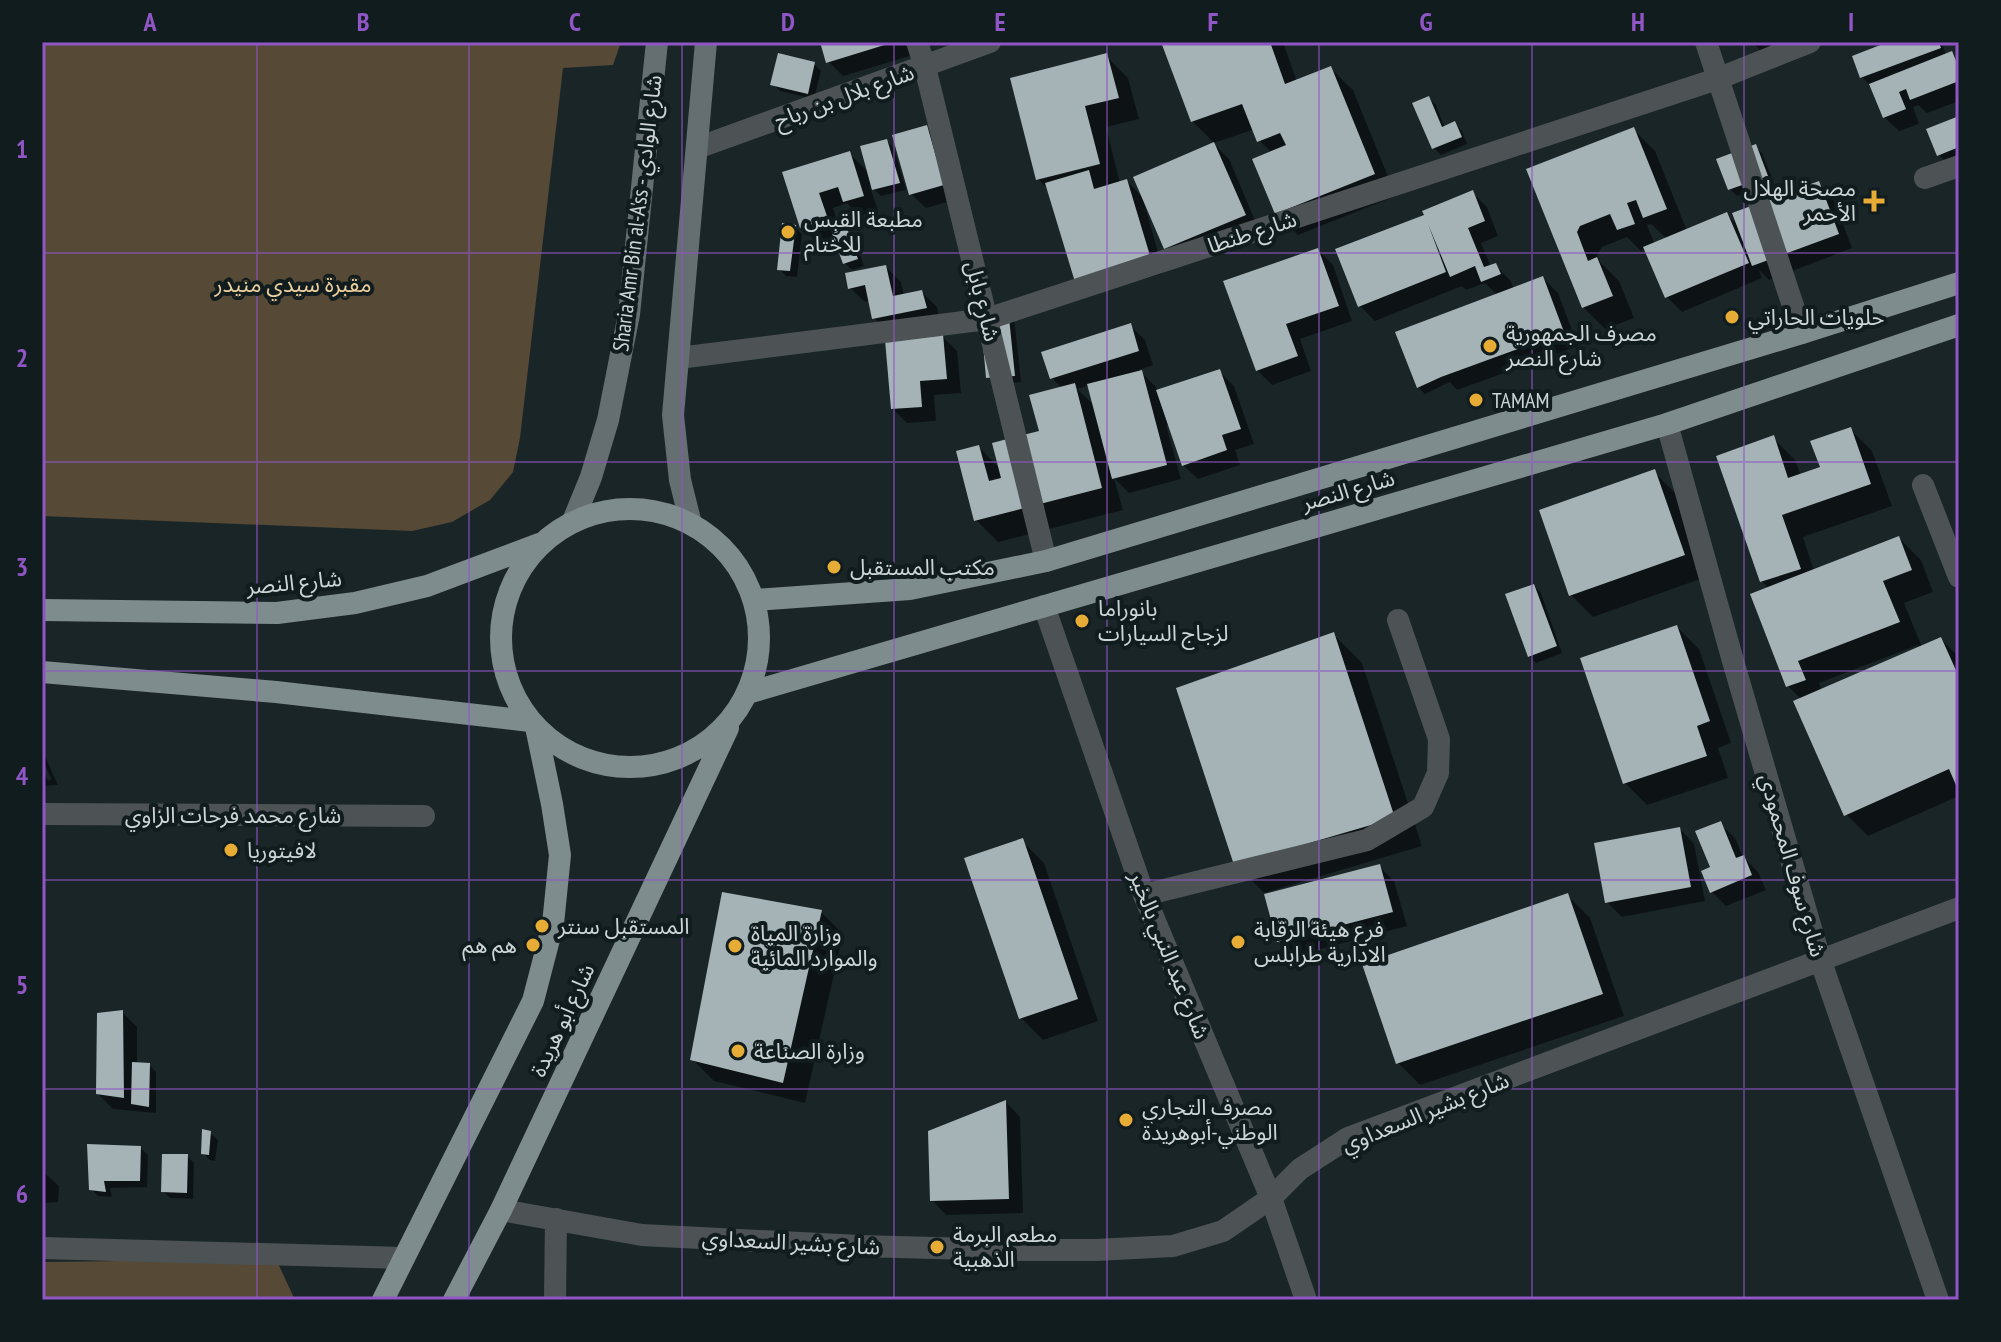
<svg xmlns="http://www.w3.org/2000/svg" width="2001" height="1342" viewBox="0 0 2001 1342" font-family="'PT Sans Narrow','Noto Sans Arabic',sans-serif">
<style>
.green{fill:#564935}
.shadow{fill:#0007;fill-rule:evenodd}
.building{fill:#a5b3b6}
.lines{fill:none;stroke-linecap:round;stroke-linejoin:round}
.service{stroke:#4d5354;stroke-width:22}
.minor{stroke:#4d5354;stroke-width:22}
.secondary{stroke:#656e70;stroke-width:22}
.trunk{stroke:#7f8c8e;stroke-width:22}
.grid{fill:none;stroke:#9056c5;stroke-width:2;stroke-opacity:0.55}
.poi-dot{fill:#e7ac36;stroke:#101c1e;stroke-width:3}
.labels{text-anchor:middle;stroke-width:8;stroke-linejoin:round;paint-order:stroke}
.street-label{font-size:22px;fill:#ced5d7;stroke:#101c1e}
.poi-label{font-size:22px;fill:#ced5d7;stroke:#101c1e;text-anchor:start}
.park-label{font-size:22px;fill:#eccf9e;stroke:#101c1e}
.neatline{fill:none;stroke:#9056c5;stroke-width:3}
.grid-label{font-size:26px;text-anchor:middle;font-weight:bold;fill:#9056c5}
</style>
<rect width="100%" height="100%" fill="#1a2528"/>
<path class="green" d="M42,42h579l-8,23 -50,3 -43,370 -7,34 -23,28 -38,22 -40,9 -370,-15z
M276,1259l19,41h-253v-38z"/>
<path class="shadow" d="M822,42h98l3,10 -80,24 -15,-15z
M1163,42h120l14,40 34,-13 22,21 43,106 -98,39 -22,-22 -4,-60 -13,-13 -4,-11 -41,14 -22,-22z
M1752,42h47l-34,13z
M1893,42h48l6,14 5,-3 7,8v40l-32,12 -9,-8 -5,2 6,17 -20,7 -15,-14 -13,-34 -2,1 -7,-7z
M1106,56l22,22 11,41 -33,8 14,56 7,-2 18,19 69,-56 15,15 30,71 -79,33 -14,-15 -20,-46 -2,1 20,70 -73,22 -42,-105 -11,-11z
M814,64l7,7 -7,28 -34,-8 -7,-7z
M1429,98l7,7 9,23 10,-4 7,7 5,13 -26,11 -7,-7z
M1959,118v39l-13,5 -7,-7 -10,-25z
M926,127l15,15 17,57 -32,9 -15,-14z
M1633,129l22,22 32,80 39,-17 14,13 79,-44 14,15 19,50 -83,32 -10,-10 3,8 -80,34 -15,-15 -21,-48 -5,2 -14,-14 -25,10 -5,8 4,8 18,18 15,37 -29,11 -22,-22 -55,-137zM1651,224l16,15 -12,6 -8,-20z
M887,141l7,7 12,42 -25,6 -12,-12 9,26 -19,6 -12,-13 -14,5 8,24 6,-1 7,7 10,28 -12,4 -7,-7 -10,-27 -19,5 -15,-15 -17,-53 65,-20 21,21z
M1755,146l7,7 12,30 -37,13 -7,-7 -11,-29z
M1472,192l15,15 11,29 -17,7 10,24 4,-2 15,15 4,9 29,-11 15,15 20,53 -121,44 -7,-8 -25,12 -7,-7 79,-92 -12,-12 -19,7 -4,-4 -87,35 -15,-15 66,-90z
M795,227l7,7 -5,43 -11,-1 -7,-7z
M1318,250l15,15 19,56 -52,18 11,32 -39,14 -15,-15z
M886,267l15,15 3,14 18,-4 15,15 3,15 -51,11 -15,-15 -4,-17 -5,1 -15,-14z
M1007,310l7,7 7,65 -26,2 -7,-7z
M1130,326l15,14 8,25 -14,5 17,17 2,5 61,-21 15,15 20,58 -19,6 5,15 -42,14 -15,-14 -13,-40h-4l15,54 -52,14 -15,-15 9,32 -125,32 -22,-22 3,-73 21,22 41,-37 22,-43 -11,-11zM1090,385l6,22 -19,-18z
M942,336l15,15 4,42 -27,2 2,26 -29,2 -15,-15z
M1850,429l22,22 20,55 -89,31 11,34 85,-33 22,22 12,32 -29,11 18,44 19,-8 18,18v139l-91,40 -22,-22 -44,-114 -14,-14 -19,-97 -7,-8 11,-143 22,22 6,16 21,-7zM1918,645l1,3 -97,43 -3,-8z
M1654,472l22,22 30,83 -113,40 -22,-22z
M1534,586l7,7 21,60 -26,10 -7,-7z
M1677,627l22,22 32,94 -13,5 10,30 -81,27 -22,-22 -43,-124z
M1334,635l28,28 60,183 -158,47 -28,-29z
M42,752l3,4 13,29 -16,1v-18l6,13 3,-2 -9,-21z
M1720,824l15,14 8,19 15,15 8,18 -40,16 -15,-15 2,-23z
M1680,829l14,15 11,57 -83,16 -15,-15z
M1022,841l22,22 54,158 -55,19 -22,-22z
M1379,866l15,15 13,45 -113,30 -15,-15z
M1568,896l22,22 34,98 -204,69 -22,-22z
M821,912l22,22 -38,169 -91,-22 -22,-22z
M122,1012l15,15v38h12l7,7v41l-43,-4 -15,-15z
M1006,1102l14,15 3,96 -77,2 -14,-15z
M210,1133l8,7 -3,21 -5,-1 -7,-7z
M141,1148l7,7 -1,32 -37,1 2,9 -14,-1 -7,-7z
M187,1156l7,7 -1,36 -23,-1 -7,-7z
M42,1171l17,15 -1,16 -16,1z"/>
<path class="building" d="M820,42h71v1l-65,20z
M1161,42h109l15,42 46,-18 44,108 -100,40 -23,-55 34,-14 -6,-12 -23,9 -15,-38 -51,18z
M1888,42h51l2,6 -81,30 -8,-22z
M1952,51l7,17v13l-49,19 -4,-11 -7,3 7,17 -23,9 -14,-34z
M778,53l37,9 -7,32 -38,-9z
M1107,53l12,45 -34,8 15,58 -64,16 -26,-102z
M1429,96l13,31 13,-6 7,16 -30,12 -20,-46z
M1959,116v31l-22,9 -11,-27z
M927,125l17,60 -35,10 -17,-60z
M1634,127l33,82 -24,9 -7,-18 -9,3 8,21 -18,6 -7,-16 -30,12 -3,6 11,29 9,-4 16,39 -31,12 -56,-139z
M887,139l13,44 -28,7 -12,-44z
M1214,142l32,73 -82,34 -31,-72z
M1756,144l12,32 -40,14 -12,-31z
M850,151l14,45 -21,6 -5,-15 -19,6 9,26 -28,9 -18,-56z
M1089,170l5,19 33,-10 24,80 -76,23 -30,-99z
M1819,181l20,53 -87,32 -20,-53z
M1473,190l12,31 -17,7 16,39 12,-4 5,11 -20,8 -6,-16 -25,11 -22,-53 18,48 -88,35 -23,-58 89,-34 -2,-4z
M1727,212l22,51 -84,35 -22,-51z
M782,223l14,2 -6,46 -13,-1z
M847,228l11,31 -15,5 -11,-31z
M1318,248l21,58 -53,18 12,32 -42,15 -33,-90z
M886,265l7,31 29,-6 5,18 -55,11 -7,-34 -17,4 -3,-16z
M1543,276l21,56 -123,45 -24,11 -22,-56z
M1008,308l7,68 -29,2 -6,-67z
M1131,323l8,28 -89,28 -9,-27z
M943,334l4,45 -27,2 2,26 -31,2 -6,-69z
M1220,369l21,60 -19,6 5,15 -45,16 -26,-76z
M1142,370l25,95 -55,14 -25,-95z
M1075,383l27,105 -128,33 -18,-70 23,-6 10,36 12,-3 -9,-35 47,-12 -10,-36z
M1851,427l20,57 -89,31 19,54 -41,13 -44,-126 58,-21 14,43 32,-11 -10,-26z
M1655,469l30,86 -116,41 -30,-86z
M1899,536l13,34 -29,11 17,41 -102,39 8,19 -20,7 -36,-93z
M1534,584l23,62 -29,11 -23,-63z
M1677,625l33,96 -13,5 10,30 -84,28 -43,-126z
M1334,632l61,186 -161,47 -58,-177z
M1941,637l18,40v115l-10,-23 -105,47 -51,-115z
M1721,821l15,37 8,-3 8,20 -42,18 -9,-22 9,-4 -15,-36z
M1680,827l11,60 -86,16 -11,-60z
M1023,838l55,161 -59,20 -55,-161z
M1380,864l13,48 -116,30 -13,-48z
M722,892l100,18 -39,173 -93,-23z
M1568,893l35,101 -207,70 -34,-100z
M123,1010l1,88 -28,-4 1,-81z
M132,1062l18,1 -1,44 -18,-3z
M1006,1100l3,99 -79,2 -2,-70z
M202,1129l9,2 -2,24 -8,-1z
M87,1144l54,2 -1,35h-36l2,11 -17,-2z
M162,1154h26l-1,39 -26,-1z"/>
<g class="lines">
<path class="service" d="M1925,178l34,-12
M1923,485l36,92
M1144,895l223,-55 56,-33 15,-34 1,-34 -41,-119"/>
<path class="minor" d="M917,42l8,25 121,494
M1706,42l96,291
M697,148l293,-106
M679,358l308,-39 730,-240 93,-37
M1667,424l66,237 87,298 118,341
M1044,606l100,289 127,303 35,102
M42,814l382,2
M501,1210l141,25 217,11 153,4h84l77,-4 50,-15 48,-33 29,-29 48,-31 611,-230
M42,1248l362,10
M555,1300l1,-81"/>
<path class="secondary" d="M573,521l18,-44 17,-57 21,-106 28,-272
M691,524l-11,-44 -7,-65 33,-373"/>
<path class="trunk" d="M501 638a129 129 0 1 1 258 0a129 129 0 1 1-258 0Z
M754,600l156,-11 136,-28 756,-228 157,-50
M42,610l235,3 78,-10 72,-17 112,-42
M42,672l234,20 254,29
M748,693l919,-269 292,-99
M383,1300l150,-299 20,-77 7,-69 -8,-51 -16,-77
M454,1300l47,-90 227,-482"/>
</g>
<path class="grid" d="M257,42v1258M469,42v1258M682,42v1258M894,42v1258M1107,42v1258M1319,42v1258M1532,42v1258M1744,42v1258M42,253h1917M42,462h1917M42,671h1917M42,880h1917M42,1089h1917"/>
<g class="poi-dot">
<path d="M1870 189h8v8h8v8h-8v8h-8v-8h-8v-8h8z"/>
<circle cx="788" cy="232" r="8"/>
<circle cx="1732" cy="317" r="8"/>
<circle cx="1490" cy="346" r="8"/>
<circle cx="1476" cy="400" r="8"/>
<circle cx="834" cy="567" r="8"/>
<circle cx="1082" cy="621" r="8"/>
<circle cx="231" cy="850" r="8"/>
<circle cx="542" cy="926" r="8"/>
<circle cx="1238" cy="942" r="8"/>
<circle cx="533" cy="945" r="8"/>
<circle cx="735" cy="946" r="8"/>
<circle cx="738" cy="1051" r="8"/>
<circle cx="1126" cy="1120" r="8"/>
<circle cx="937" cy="1247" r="8"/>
</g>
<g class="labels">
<g class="street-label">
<text transform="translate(844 96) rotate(-20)" y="8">شارع بلال بن رباح</text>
<text transform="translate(637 213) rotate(-83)" y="8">Sharia Amr Bin al-A'ss - شارع الوادي</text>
<text transform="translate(1252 232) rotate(-18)" y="8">شارع طنطا</text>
<text transform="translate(983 301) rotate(76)" y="8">شارع بابل</text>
<text transform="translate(1348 490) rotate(-16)" y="8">شارع النصر</text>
<text transform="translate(294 582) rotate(-5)" y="8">شارع النصر</text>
<text x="233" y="823">شارع محمد فرحات الزاوي</text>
<text transform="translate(1793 865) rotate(74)" y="8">شارع سوف المحمودي</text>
<text transform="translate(1170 955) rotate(68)" y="8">شارع عبد النبي بالخير</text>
<text transform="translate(562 1020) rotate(-65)" y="8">شارع أبو هريدة</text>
<text transform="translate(1425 1112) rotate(-22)" y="8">شارع بشير السعداوي</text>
<text transform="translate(791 1242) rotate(3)" y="8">شارع بشير السعداوي</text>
</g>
<g class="poi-label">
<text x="1856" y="196" text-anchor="end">مصحة الهلال<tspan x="1856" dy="25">الأحمر</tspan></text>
<text x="804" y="227">مطبعة القبس<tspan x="804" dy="25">للاختام</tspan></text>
<text x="1748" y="325">حلويات الحاراتي</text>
<text x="1506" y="341">مصرف الجمهورية<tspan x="1506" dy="25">شارع النصر</tspan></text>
<text x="1492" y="408">TAMAM</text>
<text x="850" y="575">مكتب المستقبل</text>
<text x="1098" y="616">بانوراما<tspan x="1098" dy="25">لزجاج السيارات</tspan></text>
<text x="247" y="858">لافيتوريا</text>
<text x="558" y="934">المستقبل سنتر</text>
<text x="1254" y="937">فرع هيئة الرقابة<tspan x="1254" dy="25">الادارية طرابلس</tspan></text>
<text x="751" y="941">وزارة المياة<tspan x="751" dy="25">والموارد المائية</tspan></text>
<text x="517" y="953" text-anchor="end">هم هم</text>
<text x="754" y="1059">وزارة الصناعة</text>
<text x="1142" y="1115">مصرف التجاري<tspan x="1142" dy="25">الوطني-أبوهريدة</tspan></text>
<text x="953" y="1242">مطعم البرمة<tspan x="953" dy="25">الذهبية</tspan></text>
</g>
<g class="park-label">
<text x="293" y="292">مقبرة سيدي منيدر</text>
</g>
</g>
<rect width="2001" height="1342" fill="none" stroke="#101c1e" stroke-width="88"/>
<rect x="44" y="44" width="1913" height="1254" class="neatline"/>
<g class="grid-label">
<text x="150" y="31">A</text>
<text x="363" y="31">B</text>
<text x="575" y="31">C</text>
<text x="788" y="31">D</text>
<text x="1000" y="31">E</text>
<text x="1213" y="31">F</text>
<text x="1426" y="31">G</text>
<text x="1638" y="31">H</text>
<text x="1851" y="31">I</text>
<text x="22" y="158">1</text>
<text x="22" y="367">2</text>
<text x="22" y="576">3</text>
<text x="22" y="785">4</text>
<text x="22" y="994">5</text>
<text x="22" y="1203">6</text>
</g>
</svg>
